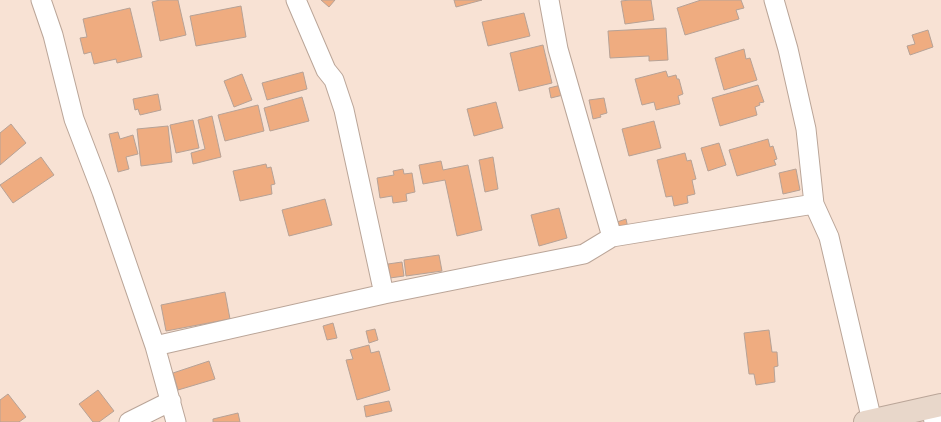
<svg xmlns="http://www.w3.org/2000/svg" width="941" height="422" viewBox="0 0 941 422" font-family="'Varela Round',sans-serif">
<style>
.building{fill:#efac80;stroke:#b7a296}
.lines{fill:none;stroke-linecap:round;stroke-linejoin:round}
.street-casing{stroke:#baa598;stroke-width:21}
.secondary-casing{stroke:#baa598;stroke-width:24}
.street{stroke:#fff;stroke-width:19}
.secondary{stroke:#e8d7ca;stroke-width:22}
</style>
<rect width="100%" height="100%" fill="#f8e2d4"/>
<path class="building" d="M160,0h18l8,35 -26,6 -8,-39z
M321,0h14l-6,7z
M454,0h28l-26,7z
M630,0h21l3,20 -29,4 -4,-23z
M701,0h40l3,8 -8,2 3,9 -54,16 -8,-27z
M241,6l5,31 -50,9 -6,-30z
M130,8l12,49 -25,6 -1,-4 -22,5 -3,-12 -7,2 -4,-16 7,-1 -4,-18z
M524,13l6,23 -42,10 -6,-24z
M666,28l2,32 -19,1v-5l-39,2 -2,-27z
M928,30l5,17 -23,8 -3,-9 8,-2 -3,-9z
M543,45l9,38 -33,8 -9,-38z
M744,49l2,10 4,-1 7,22 -33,10 -9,-32z
M666,71l2,6 8,-2 1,4h2l4,15 -5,2 2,8 -24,6 -2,-8 -12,3 -7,-26z
M303,72l4,17 -40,11 -5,-17z
M242,74l10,26 -18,7 -10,-26z
M561,85l2,10 -12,3 -2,-10z
M758,85l6,17 -5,1 1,2 -5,2 2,8 -37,11 -8,-28z
M158,94l3,16 -21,5 -2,-6 -3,1 -2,-11z
M302,97l7,24 -39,10 -6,-23z
M604,98l3,15 -7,2 1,2 -8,2 -4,-19z
M496,102l7,26 -29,8 -7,-27z
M258,105l6,26 -39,10 -7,-26z
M212,116l9,41 -28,7 -2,-11 14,-4 -7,-29z
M193,120l6,28 -23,5 -6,-28z
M654,121l7,27 -32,8 -7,-27z
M11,124l15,19 -26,22v-32z
M168,126l4,36 -31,4 -4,-37z
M118,132l2,7 13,-4 5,19 -12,3 3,12 -11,3 -9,-38z
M768,139l2,8 3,-1 4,13 -3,1 2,5 -39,11 -8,-26z
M719,143l7,22 -18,6 -7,-23z
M685,153l2,8 4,-1 5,19 -4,1 3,14 -8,2 1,7 -14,3 -2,-10 -6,1 -9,-37z
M41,157l13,18 -41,28 -13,-18z
M493,157l5,32 -13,3 -6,-32z
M441,161l2,9 25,-5 14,65 -25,6 -12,-56 -22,4 -4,-19z
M266,164l1,4 4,-1 4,17 -4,1 1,9 -32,7 -7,-30z
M403,169l1,5 8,-1 3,19 -9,2 1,7 -14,2 -1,-7 -12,2 -3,-20 17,-3 -1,-4z
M796,169l4,21 -17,4 -4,-21z
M325,199l7,26 -43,11 -7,-26z
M559,208l8,30 -28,8 -8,-31z
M626,219l2,9 -9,2 -2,-8z
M439,255l3,16 -36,5 -2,-16z
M402,262l2,14 -14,2 -2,-14z
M225,292l5,27 -64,12 -5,-26z
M333,323l4,15 -10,2 -4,-14z
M375,329l3,11 -9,3 -3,-12z
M769,330l3,22h5l1,14 -4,1 1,15 -19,3 -2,-11h-5l-5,-41z
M369,345l2,8 8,-2 11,39 -33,10 -11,-40 7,-1 -3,-9z
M209,361l6,18 -37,11 -5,-17z
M98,390l16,21 -15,11h-6l-14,-18z
M8,394l18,23 -7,5h-19v-22z
M389,401l3,10 -26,6 -2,-11z
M238,413l2,9h-27v-3z"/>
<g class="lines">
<g class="street-casing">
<path id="street" d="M41,0l12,35 21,84 28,73 53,154 21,76
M296,0l30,70 8,10 10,30 40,184
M549,0l9,49 54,188
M774,0l14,49 18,80 8,75 15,33 43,184
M155,346l229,-52 200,-40 28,-17 202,-33
M932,408l2,14
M129,422l42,-21"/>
</g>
<g class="secondary-casing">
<path id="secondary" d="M865,422l76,-17"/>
</g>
<use href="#street" class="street"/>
<use href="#secondary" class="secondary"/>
</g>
</svg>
